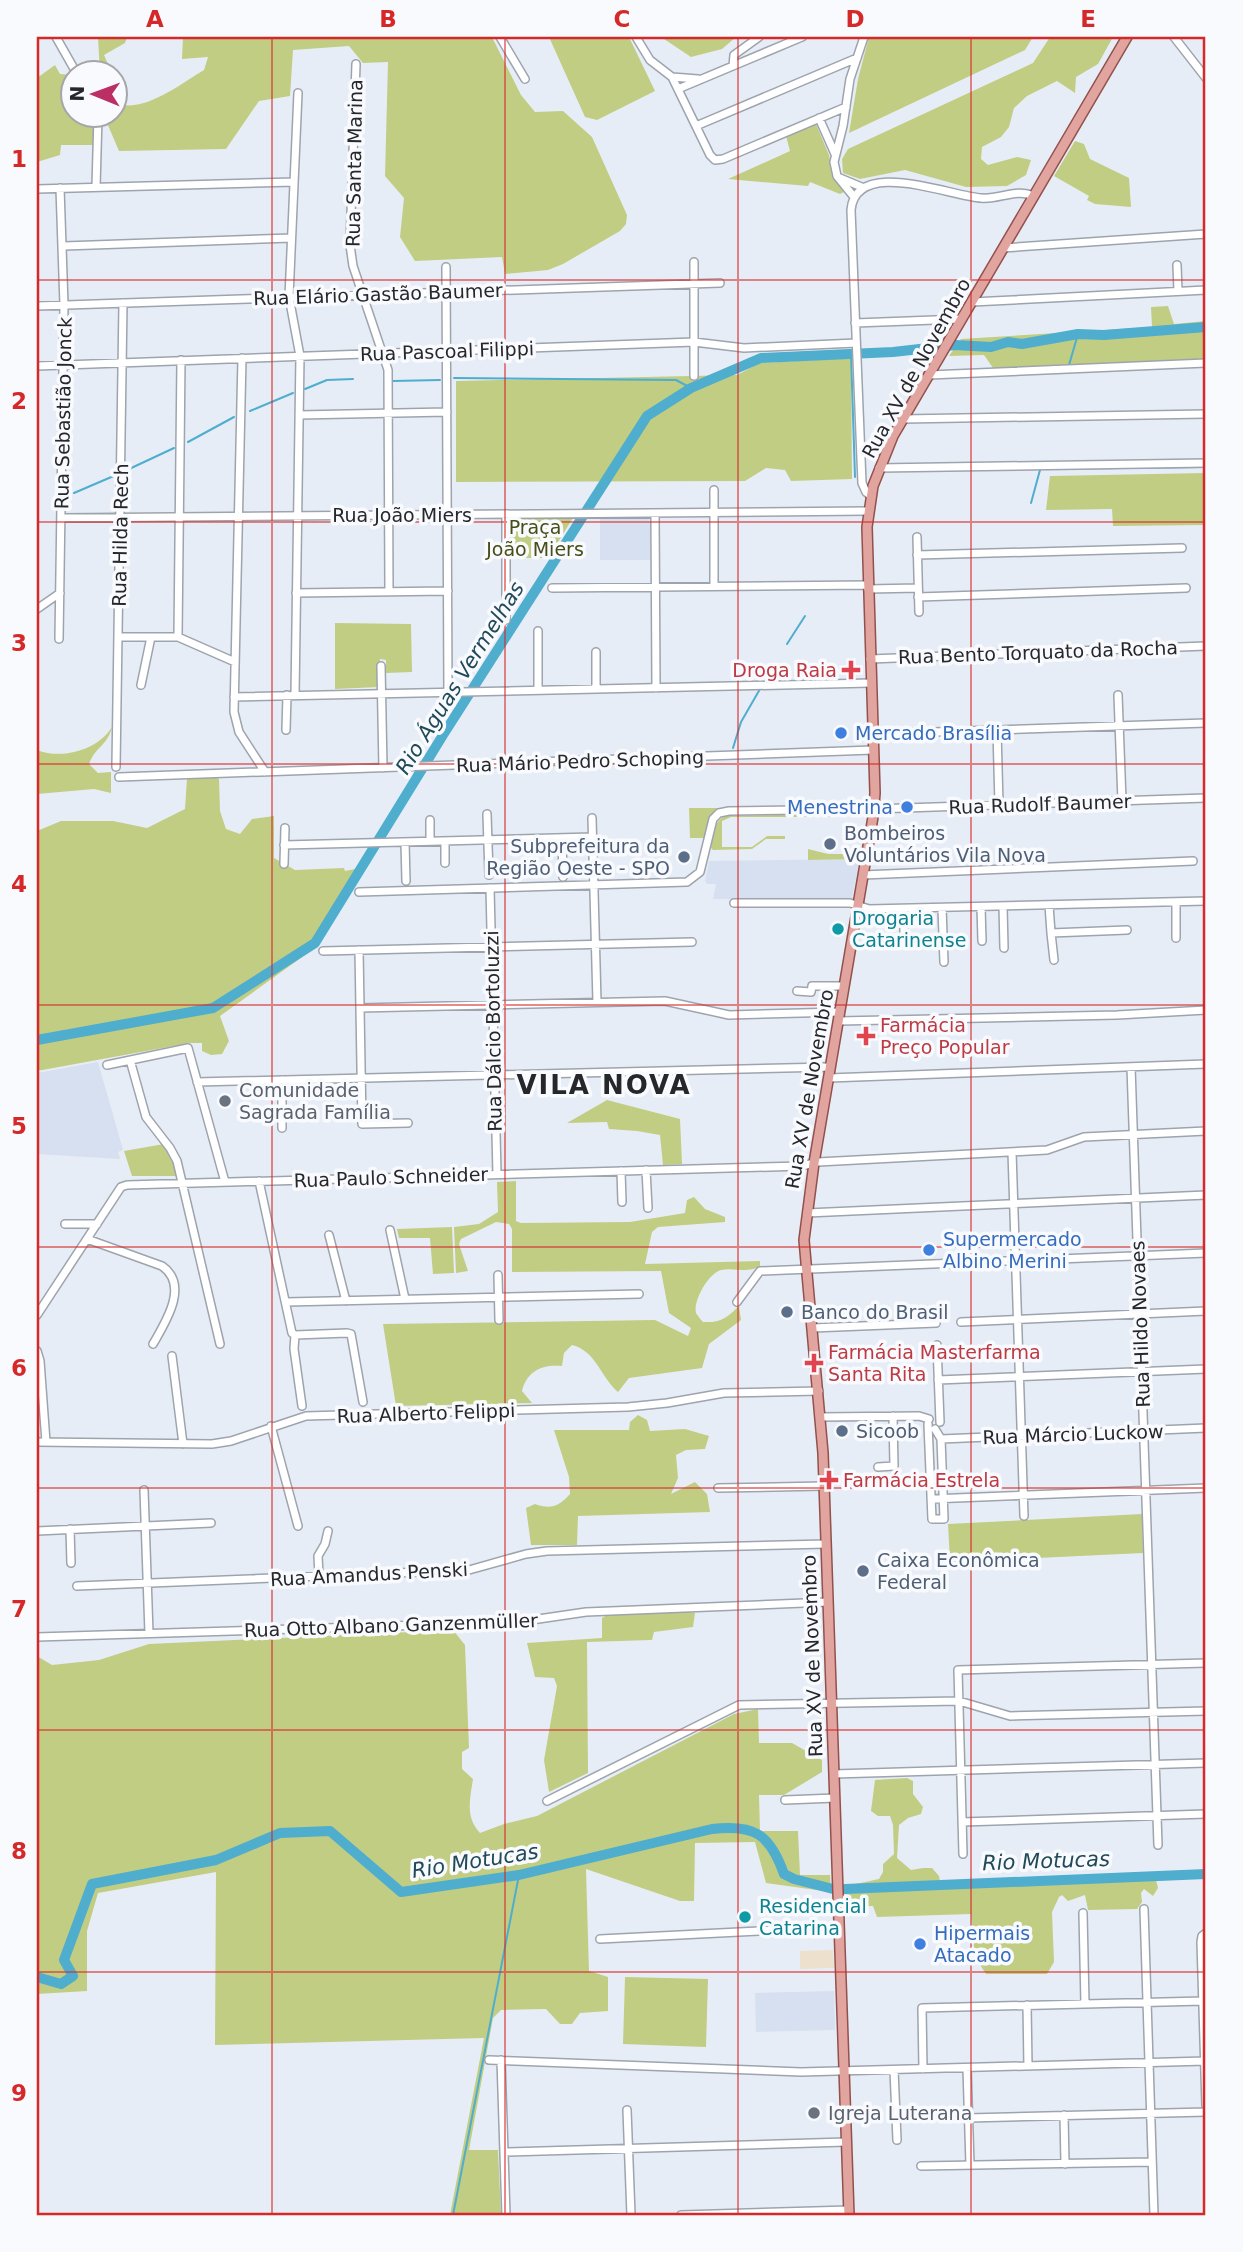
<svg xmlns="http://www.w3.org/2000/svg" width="1243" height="2252" viewBox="0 0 1243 2252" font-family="'DejaVu Sans',sans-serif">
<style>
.built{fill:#d6e0f0}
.medical{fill:#ede1cd}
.green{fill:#c1cd82}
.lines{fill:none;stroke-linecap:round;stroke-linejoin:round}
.stream{stroke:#4fadce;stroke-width:2}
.river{stroke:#4fadce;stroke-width:10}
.minor-casing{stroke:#9ea4ad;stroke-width:10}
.major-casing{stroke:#92514c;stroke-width:12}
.minor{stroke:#fff;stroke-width:7}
.major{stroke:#e1a49e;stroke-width:9}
.grid{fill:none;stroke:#d62828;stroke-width:2;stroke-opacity:0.55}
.health-dot{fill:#e0444e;stroke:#f8fafe;stroke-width:2.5}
.shop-dot{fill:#3f7fe0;stroke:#f8fafe;stroke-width:2.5}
.service-dot{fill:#5c6f8a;stroke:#f8fafe;stroke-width:2.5}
.culture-dot{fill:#0f9aa8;stroke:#f8fafe;stroke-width:2.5}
.worship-dot{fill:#6b7280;stroke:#f8fafe;stroke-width:2.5}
.labels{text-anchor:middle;stroke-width:7;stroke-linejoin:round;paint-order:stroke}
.street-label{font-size:19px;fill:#25272b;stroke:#f8fafe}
.park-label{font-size:19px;fill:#464d15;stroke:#f8fafe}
.health-label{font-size:19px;fill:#be3a42;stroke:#f8fafe;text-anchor:start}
.shop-label{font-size:19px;fill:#366cbe;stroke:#f8fafe;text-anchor:start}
.service-label{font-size:19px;fill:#4e5e75;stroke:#f8fafe;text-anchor:start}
.culture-label{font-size:19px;fill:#0d838f;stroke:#f8fafe;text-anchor:start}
.worship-label{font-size:19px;fill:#5b616d;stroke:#f8fafe;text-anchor:start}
.water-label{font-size:21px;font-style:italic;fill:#214a59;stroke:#f8fafe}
.district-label{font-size:26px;font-weight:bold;letter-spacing:2px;fill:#25272b;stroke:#f8fafe}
.neatline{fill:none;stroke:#d62828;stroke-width:2.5}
.grid-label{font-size:23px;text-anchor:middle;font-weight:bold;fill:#d62828}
</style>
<rect width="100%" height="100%" fill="#e7edf7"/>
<path class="built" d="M600,518h48l2,5v37h-50z
M860,859l-8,39 -2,2 -137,-1 3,-15h-9l-2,-3 4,-20z
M98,1062l25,88 -5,2 2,7 -83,-5v-81z
M834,1991l1,39 -79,2 -1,-39z"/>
<path class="medical" d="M833,1950l1,18 -34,1v-18z"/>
<path class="green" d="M98,37h29l-2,6 -21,12 8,18h-12z
M183,37h309l29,58 14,17 28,-1 29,26 35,78 -1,9 -6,7 -57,33 -15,6 -43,4 -3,-17 -87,4 -15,-24 4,-39 -19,-22 3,-114 -25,1 -14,-17 -56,4 -3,46 -31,5 -33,48 -107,2 -15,-35h12v-14c24,14 66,-19 88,-32l4,-13 -26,2z
M549,37h80l26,54 -58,29 -12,-3z
M661,37h75l-14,12 -31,8z
M869,37h164l-8,13 -176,83 9,-54z
M1050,37h63l-15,27 -22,13 -1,16 -18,-12 -30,15 -13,12 -5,19 -8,10 -19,10 -1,12 7,6 29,-8 14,3 -5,15 -19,11 -41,1 -61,-17 -45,9 -17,-6 -1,-14 6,-10 185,-86z
M55,65l5,9 13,1 1,41h19v29h-32l-1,10 -23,7v-84z
M816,124l13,31 3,20 12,17 -4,2 -30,-12 -2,4 -80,-7 62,-28 -4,-15z
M1075,141l9,3 6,15 39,19 2,29 -36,-3 -8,-4 2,-4 -35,-20z
M1168,306l6,18 32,-3v38l-213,9 -9,-13 -35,1 12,-17 191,-12 -1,-20z
M851,358l1,121 -61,2 -6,-11 -19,-2 -21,13 -289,1v-101l281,-6 23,-12z
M1206,473v52l-93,1 -1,-17 -66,1 4,-34z
M573,518l-25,40h-38l-1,-39z
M335,623l76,1 1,48 -26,1v-13l-6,-1 -1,28 -44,2z
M112,727c-4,18 -17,20 -23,37l9,9 13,-1v21l-17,-4 -57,5v-44c25,10 61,0 75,-23z
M215,777l4,2 1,32 6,18 14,5 12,-15 22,-3v42l21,12 49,-2 1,3 20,-4 -53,83 -92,66 9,25 -7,13 -11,1 -9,-4v-8h-12l-153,28v-240l24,-10h52l34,7 38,-19 2,-31z
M719,808l-9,8 -6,22h-14l-1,-30z
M833,814l-4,3h-98l-9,4v26h30l15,-11h18v3h-19l-14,10 -39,1 -2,-2c2,-12 2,-26 14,-32z
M808,849l20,5h30l2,5 -52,1z
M607,1100l73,19 2,45 -19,1 -3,-30 -23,-4 -28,-2 -2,-7 -40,1z
M164,1144l7,8 6,24h-45l-8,-25z
M516,1181v40l5,2 109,-1 55,-9 2,-13 7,-3 11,12 20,8v5l-67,5 -6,5 -7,32 115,-3v5c-13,8 -25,1 -39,4 -12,3 -28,30 -25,43 1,2 6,8 7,9 17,1 24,-4 36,-16l2,14 -32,24 -7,24 -73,10 -11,14c-18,-16 -22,-41 -46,-47l-8,8 -2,13c-20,-2 -35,5 -40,25l10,12 -136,3 -13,-82 272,-4 33,16 3,-8 -22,-15 -8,-42 -149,1v-43l-3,-5 -13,-2 -35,17 -2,5 9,27 -12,2 -2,-46 25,-3 19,-12 -1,-30z
M452,1227l2,46 -21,1 -3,-36h-31l-2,-9z
M638,1415l9,5 3,11 35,-2 24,7 -4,13 -19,1 -10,5 2,23 -7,16 24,-12 12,12 3,18 -132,4 -1,29h-46l-5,-37 9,-4c16,6 24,2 35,-10l-1,-17 -15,-47h75l1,-8z
M1142,1514l1,39 -193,9 -2,-38z
M684,1611l11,2 -2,14 -39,5 -2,8 -65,2 1,131 -39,19 -5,-32 13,-74 -3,-8 -19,-1 -8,-34 75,-5v-20l5,-3z
M453,1630l12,15 4,103 -7,4v17l11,10c-3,20 -8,38 7,54l24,-9 33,-8 197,-102 24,-5 1,34h33l30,17v12l-38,23h-25l1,36h38l2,44h30l1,17 -65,-9 -11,-41 -60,1 -1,58h-14l-94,-32 3,102 19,6v34l-28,2 -8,11h-12l-14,-15 -45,1 -8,8 -24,132h29l3,65h-51l34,-177 -269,7 1,-173 -118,21 -11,38v60l-50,3v-338l15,9 47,-5 50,-16z
M907,1778l6,3v13l10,13 -2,7 -13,4 -9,7 -2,33 14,12 12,-2h9l7,8 1,5 214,-9 4,16 -5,8 -9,-7 -3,4 1,9 -5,7 -49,1 -3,-15 -17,6 -6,-6 -3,2 -7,15 2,50 -7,12h-61l-11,-17 -4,-43 -94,3 -4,-11 -26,1 -1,-21 33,-7 4,-7v-8l11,-10 -1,-29 -3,-9h-12l-7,-5 4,-31z
M625,1977l83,2 -2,68 -83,-3z"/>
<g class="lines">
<path class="stream" d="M851,354l4,123
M1069,365l9,-31
M454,378l222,2 15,8
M393,381l47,-1
M305,389l22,-9 26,-1
M250,411l43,-18
M188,442l46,-25
M127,470l47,-22
M958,470l248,-3
M74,493l42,-18
M1031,503l9,-33
M787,644l18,-28
M733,748l8,-26 19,-33
M453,2215l66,-340"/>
<path class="river" d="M37,1040l176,-32 102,-65 128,-208 204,-319 44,-28 70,-30 132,-6 62,-7 36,2 17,-5 14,2 56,-10 26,1 102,-8
M845,1889l361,-15
M37,1977l24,7 12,-8 -9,-16 28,-76 124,-24 64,-27 50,-2 71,61 118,-17 193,-46c42,-5 58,5 72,45l10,5 39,10"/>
<g class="minor-casing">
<path id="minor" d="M56,37l21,37
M500,37l25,42
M636,37l14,23 22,17 38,78 5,5 8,-1 123,-52
M1174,37l32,41
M356,64l-6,181 3,21 35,104 1,222
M733,66l1,-11 25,-18
M672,77l26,2
M678,89l124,-52
M819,118l16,36
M696,126l161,-68
M840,178l24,10
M96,187l2,-71
M37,189l257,-7
M854,197l-17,-21 -3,-14 9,-36 7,-47 14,-42
M64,246l227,-8
M1003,248l203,-14
M1177,265l1,26
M446,267l2,425
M972,302l234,-12
M37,306l683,-23
M855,323l106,-4
M242,358l-8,354 5,20 26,40
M37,366l657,-24 50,6 112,-5
M929,375l277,-12
M694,376v-114
M299,415l148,-3
M903,419l303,-5
M879,468l327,-5
M714,490v96
M871,496l-5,-4 -4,-9 -11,-273c5,-53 99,-14 130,-12 18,2 35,-10 52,-2
M655,513l1,175
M506,514v106
M62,518l806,-7
M917,537l2,75
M917,555l265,-7
M552,588l316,-3
M868,589l50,-1
M296,593l152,-2
M918,597l268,-9
M37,609l23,-16
M118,637h60l57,25
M178,637l3,-277
M59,639l5,-334 -4,-117
M870,659l336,-13
M381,666l2,102
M141,685l10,-48
M596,689v-37
M538,690v-59
M295,695l5,-339 -11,-59 9,-204
M1118,695l4,106
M234,697l637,-14
M286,730l1,-35
M997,730l2,75
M873,734l333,-11
M116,767l7,-464
M119,777l754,-27
M487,814l2,61
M592,818l5,184
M430,820v21
M562,838l1,39
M445,841v22
M405,842l1,39
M284,845l308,-8
M284,864l1,-36
M863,875l330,-14
M490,888l7,286
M359,892l328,-10 13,-10 13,-53 6,-6 10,-2 145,-2 332,-11
M1176,902v36
M734,903h116l19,6 337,-8
M1049,905l2,28 76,-3
M1003,906l1,42
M981,907l1,34
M942,908l2,54
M904,909v35
M1051,933l3,27
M359,950l3,174 46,-1
M323,951l369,-9
M797,991l14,1 1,-6h32
M360,1008l305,-7 64,14 111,-3
M839,1021l278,-6 89,-5
M130,1060l16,57 24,31 7,13 43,183
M107,1065l81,-17 37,134
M1131,1067l27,778
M829,1078l377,-14
M282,1080v48
M197,1082l633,-15
M1012,1152l12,364
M646,1170l2,38
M621,1171l1,31
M259,1181l33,152 3,2 -1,14 8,57
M807,1213l399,-18
M65,1224h32
M390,1230l15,69
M329,1235l17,66
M87,1239l75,27c28,19 3,57 -9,78
M498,1275l1,45
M286,1302l353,-8
M737,1302l23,-31 446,-18
M37,1315l84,-128 6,-2 675,-19 16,-4 229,-12 37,-13 122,-6
M961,1322l245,-11
M812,1328l124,-5
M295,1335l52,-2 4,1 12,68
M937,1345l3,77
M37,1351l3,10 6,81
M172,1356l11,88
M938,1380l268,-11
M821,1417l98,-1 10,3
M928,1424l4,95h12l-3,-80 -6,-10
M271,1426l27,100
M941,1439l265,-11
M37,1442l175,2 19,-3 75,-25 322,-9 39,-4 57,-10 95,-2
M878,1467l16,-1 -1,-50
M718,1488l106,-2
M144,1490l5,143
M931,1499l275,-11
M70,1529l1,34
M37,1531l174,-8
M319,1576l-1,-20 7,-12 3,-13
M77,1586l392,-16 57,-16 21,-3 279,-7
M37,1637l481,-15 68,-10 242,-10
M834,1774l372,-11
M785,1800l50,-2
M547,1801l192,-96 220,-4 51,15 196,-5
M962,1822l244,-8
M963,1854l-5,-184 248,-7
M1144,1909l10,306
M1083,1913l2,91
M1206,1933l-4,3 -1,6 5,164
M600,1939l239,-12
M1027,2005l1,61
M489,2060l312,12 405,-11
M501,2060l5,155
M967,2068l3,97
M923,2069l-1,-61 281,-7
M894,2070l3,70
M627,2110l4,105
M1064,2115l1,49
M968,2118l238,-6
M504,2152l342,-10
M921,2166l231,-4
M681,2215l168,-5"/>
</g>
<g class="major-casing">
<path id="major" d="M849,2215l-26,-762 -19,-213 10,-77 59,-346 2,-24 -8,-266 6,-41 20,-50 234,-399"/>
</g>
<use href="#minor" class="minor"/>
<use href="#major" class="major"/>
</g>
<path class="grid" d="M272,37v2178M505,37v2178M738,37v2178M971,37v2178M37,280h1169M37,522h1169M37,764h1169M37,1005h1169M37,1247h1169M37,1488h1169M37,1730h1169M37,1972h1169"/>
<g class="health-dot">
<path d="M847.5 659.5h7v7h7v7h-7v7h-7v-7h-7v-7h7z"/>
<path d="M862.5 1025.5h7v7h7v7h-7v7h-7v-7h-7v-7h7z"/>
<path d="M810.5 1352.5h7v7h7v7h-7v7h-7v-7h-7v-7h7z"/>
<path d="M825.5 1469.5h7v7h7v7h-7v7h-7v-7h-7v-7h7z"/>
</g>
<g class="shop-dot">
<circle cx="841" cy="733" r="7"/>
<circle cx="907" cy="807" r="7"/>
<circle cx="929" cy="1250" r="7"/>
<circle cx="920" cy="1944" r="7"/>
</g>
<g class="service-dot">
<circle cx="830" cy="844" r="7"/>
<circle cx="684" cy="857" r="7"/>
<circle cx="787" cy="1312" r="7"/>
<circle cx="842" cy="1431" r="7"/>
<circle cx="863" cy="1571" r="7"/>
</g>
<g class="culture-dot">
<circle cx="838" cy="929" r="7"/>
<circle cx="745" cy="1917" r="7"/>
</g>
<g class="worship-dot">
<circle cx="225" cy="1101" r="7"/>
<circle cx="814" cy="2113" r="7"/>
</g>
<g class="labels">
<g class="street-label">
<text transform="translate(354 163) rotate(-89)" y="7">Rua Santa Marina</text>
<text transform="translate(378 294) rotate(-2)" y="7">Rua Elário Gastão Baumer</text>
<text transform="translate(447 351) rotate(-2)" y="7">Rua Pascoal Filippi</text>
<text transform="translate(916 368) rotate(-61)" y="7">Rua XV de Novembro</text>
<text transform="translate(63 413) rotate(-89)" y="7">Rua Sebastião Jonck</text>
<text x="402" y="522">Rua João Miers</text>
<text transform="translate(120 535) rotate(-89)" y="7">Rua Hilda Rech</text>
<text transform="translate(1038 652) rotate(-2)" y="7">Rua Bento Torquato da Rocha</text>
<text transform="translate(580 761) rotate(-2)" y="7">Rua Mário Pedro Schoping</text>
<text transform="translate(1040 804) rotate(-2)" y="7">Rua Rudolf Baumer</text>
<text transform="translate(493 1031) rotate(-91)" y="7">Rua Dálcio Bortoluzzi</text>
<text transform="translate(809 1089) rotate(-80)" y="7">Rua XV de Novembro</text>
<text transform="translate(391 1177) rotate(-2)" y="7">Rua Paulo Schneider</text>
<text transform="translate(1140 1324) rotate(-92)" y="7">Rua Hildo Novaes</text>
<text transform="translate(426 1413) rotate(-2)" y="7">Rua Alberto Felippi</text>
<text transform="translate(1073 1434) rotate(-2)" y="7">Rua Márcio Luckow</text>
<text transform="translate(369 1574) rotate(-3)" y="7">Rua Amandus Penski</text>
<text transform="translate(391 1625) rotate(-2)" y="7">Rua Otto Albano Ganzenmüller</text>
<text transform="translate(812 1656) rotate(-92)" y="7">Rua XV de Novembro</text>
</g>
<g class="park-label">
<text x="535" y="534">Praça<tspan x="535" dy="22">João Miers</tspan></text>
</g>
<g class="health-label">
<text x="837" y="677" text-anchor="end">Droga Raia</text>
<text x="880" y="1032">Farmácia<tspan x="880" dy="22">Preço Popular</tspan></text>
<text x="828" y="1359">Farmácia Masterfarma<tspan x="828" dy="22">Santa Rita</tspan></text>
<text x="843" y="1487">Farmácia Estrela</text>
</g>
<g class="shop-label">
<text x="855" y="740">Mercado Brasília</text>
<text x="893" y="814" text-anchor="end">Menestrina</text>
<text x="943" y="1246">Supermercado<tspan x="943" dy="22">Albino Merini</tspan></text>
<text x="934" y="1940">Hipermais<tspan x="934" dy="22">Atacado</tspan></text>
</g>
<g class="service-label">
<text x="844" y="840">Bombeiros<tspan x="844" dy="22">Voluntários Vila Nova</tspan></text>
<text x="670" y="853" text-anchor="end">Subprefeitura da<tspan x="670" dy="22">Região Oeste - SPO</tspan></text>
<text x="801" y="1319">Banco do Brasil</text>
<text x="856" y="1438">Sicoob</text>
<text x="877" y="1567">Caixa Econômica<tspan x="877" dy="22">Federal</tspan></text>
</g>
<g class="culture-label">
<text x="852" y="925">Drogaria<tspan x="852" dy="22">Catarinense</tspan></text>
<text x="759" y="1913">Residencial<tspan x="759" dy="22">Catarina</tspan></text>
</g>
<g class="worship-label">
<text x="239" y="1097">Comunidade<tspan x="239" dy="22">Sagrada Família</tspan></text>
<text x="828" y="2120">Igreja Luterana</text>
</g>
<g class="water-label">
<text transform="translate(460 678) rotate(-58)" y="7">Rio Águas Vermelhas</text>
<text transform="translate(475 1861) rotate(-9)" y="7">Rio Motucas</text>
<text transform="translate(1046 1861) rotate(-2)" y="7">Rio Motucas</text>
</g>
<g class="district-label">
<text x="604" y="1094">VILA NOVA</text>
</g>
</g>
<rect width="1243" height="2252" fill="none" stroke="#f8fafe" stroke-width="77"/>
<g transform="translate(94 94) rotate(271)"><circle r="33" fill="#f8fafe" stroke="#a4a6aa" stroke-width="2"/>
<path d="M0-5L12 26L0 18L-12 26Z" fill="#bb2f65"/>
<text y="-10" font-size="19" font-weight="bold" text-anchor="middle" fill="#25272b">N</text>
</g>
<rect x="38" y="38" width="1166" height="2176" class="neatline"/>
<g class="grid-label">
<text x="155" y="27">A</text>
<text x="388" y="27">B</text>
<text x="622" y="27">C</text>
<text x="855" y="27">D</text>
<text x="1088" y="27">E</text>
<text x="19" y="167">1</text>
<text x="19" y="409">2</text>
<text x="19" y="651">3</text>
<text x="19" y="892">4</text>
<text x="19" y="1134">5</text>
<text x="19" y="1376">6</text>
<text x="19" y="1617">7</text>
<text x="19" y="1859">8</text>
<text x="19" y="2101">9</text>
</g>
</svg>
